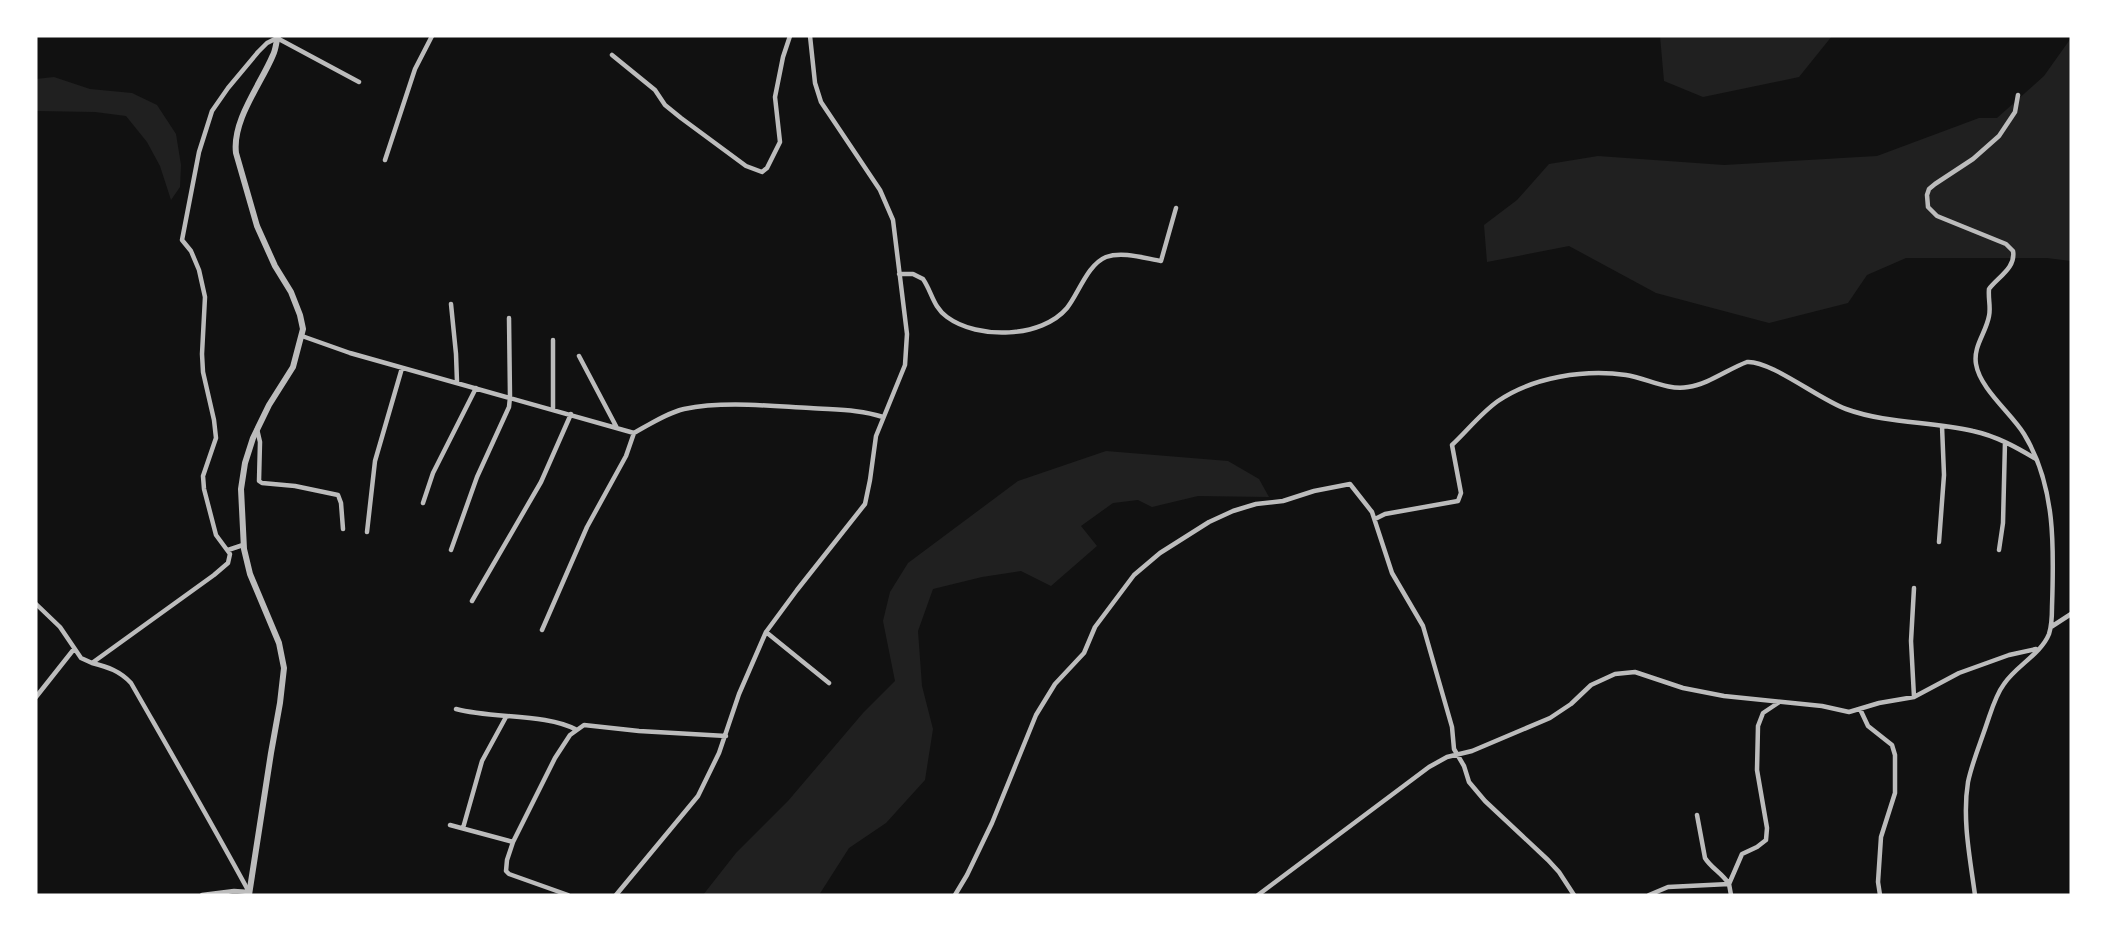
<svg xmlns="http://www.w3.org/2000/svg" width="2107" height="931" viewBox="0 0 2107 931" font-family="'Sofia Sans Condensed',sans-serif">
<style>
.green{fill:#202020}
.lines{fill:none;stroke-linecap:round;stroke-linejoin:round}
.minor{stroke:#bcbcbc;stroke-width:4.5}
.tertiary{stroke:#bcbcbc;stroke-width:6}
</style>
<rect width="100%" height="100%" fill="#111"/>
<path class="green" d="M1660,36h172l-33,41 -96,20 -39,-16z
M2071,38v223l-24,-3h-141l-39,17 -19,28 -79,20 -113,-30 -87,-47 -82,16 -3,-37 33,-25 32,-36 49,-8 126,9 153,-9 102,-38h18l47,-42z
M54,77l36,12 42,4 25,12 19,29 5,31 -1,22 -9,13 -11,-34 -13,-24 -21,-26 -31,-4 -59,-1v-32z
M1106,451l122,10 31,18 10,18 -71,-1 -46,11 -14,-7 -25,3 -32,23 16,20 -46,40 -30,-15 -39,6 -49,12 -15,42 4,55 11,43 -8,51 -39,43 -37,25 -30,47h-116l33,-42 52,-52 75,-88 32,-32 -12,-60 7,-29 18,-29 110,-82z"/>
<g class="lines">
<path class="minor" d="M612,55l43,35 10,15 16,13 65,48 16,6 5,-4 13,-26 -5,-45 8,-40 7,-21
M385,160l30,-91 17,-33
M899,274h14l10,5c9,13 10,28 24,38 31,23 95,21 120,-9 12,-15 20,-43 39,-51 16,-6 38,1 55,4l15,-53
M451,304l5,50 1,28
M302,336l48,17 284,80c16,-9 33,-20 50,-24 39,-8 86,-3 126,-1 25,2 49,1 73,9
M579,356l38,72
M553,409v-69
M257,429l3,13 -1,39 3,2 33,3 43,9 3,8 2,26
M423,503l10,-30 43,-85
M1375,519l10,-5 73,-13 3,-8 -9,-48c15,-14 29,-32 46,-44 35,-24 87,-32 128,-26 20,3 42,16 62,12 21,-3 40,-18 59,-25 23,-2 73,38 99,47 41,15 86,12 127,22 23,5 43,16 63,28
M367,532l8,-71 27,-93
M1939,542l5,-67 -2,-49
M228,550l15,-5
M451,550l26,-73 32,-70 1,-10 -1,-79
M1999,550l4,-27 2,-81
M1914,588l-3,53 3,56
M472,601l69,-119 30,-68
M36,604l24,23 21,31 11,5 122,-88 14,-12 2,-9 -14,-19 -12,-46 -1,-13 13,-38 -2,-18 -11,-48 -1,-18 3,-57 -6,-27 -8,-19 -9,-11 17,-88 13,-41 16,-23 30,-36 9,-9 10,-5 82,44
M2051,627l20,-13
M542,630l45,-103 39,-71 8,-23
M766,632l63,51
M92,663c16,4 28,8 39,20 40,70 80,139 118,209
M36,697l38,-48
M456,709c36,10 90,4 121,21
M1860,709l8,17 24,19 3,10v38l-14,44 -3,45 2,13
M450,825l63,17
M463,828l19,-67 24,-44
M202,895l32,-4 15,1
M568,895l-59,-21 -3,-3 1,-11 6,-18 42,-84 15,-23 14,-10 55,6 87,5
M616,895l82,-99 21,-43 20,-59 27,-62 31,-42 68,-86 5,-24 6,-44 29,-71 2,-31 -14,-114 -13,-30 -59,-88 -6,-19 -5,-47
M955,895l12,-20 25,-52 44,-108 19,-31 29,-31 11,-26 39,-52 26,-22 49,-31 24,-11 23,-7 27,-3 31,-10 36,-7 22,28 20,61 31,53 29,101 2,22 10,17 5,16 16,19 63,59 11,12 15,23
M1258,895l171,-128 18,-10 25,-6 78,-33 21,-14 20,-19 24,-11 20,-2 48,16 41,8 98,10 27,6 30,-9 35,-6 45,-24 50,-18 27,-6
M1649,895l19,-8 61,-3c-7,-11 -18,-16 -24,-26l-8,-43
M1731,895l-2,-11 13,-30 15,-7 9,-7 1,-12 -10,-58 1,-44 5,-13 15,-10
M1975,895c-5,-37 -13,-76 -7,-113 4,-19 12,-38 18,-56 5,-14 9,-30 18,-42 12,-18 37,-30 45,-50 3,-9 3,-19 3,-27 2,-58 4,-121 -28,-173 -13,-21 -44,-45 -48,-70 -3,-18 10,-31 13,-48 2,-9 -1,-17 0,-27 9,-12 27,-21 24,-38l-7,-7 -69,-28 -9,-9 -1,-12 2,-6 6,-5 38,-25 26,-23 16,-24 3,-17"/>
<path class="tertiary" d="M249,895l22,-142 9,-50 4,-35 -5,-25 -29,-69 -6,-25 -3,-60 4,-26 8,-25 16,-33 24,-38 10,-38 -3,-14 -9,-23 -16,-26 -18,-40 -21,-73c-4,-33 25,-69 37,-98 3,-6 3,-13 5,-19"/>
</g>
<rect width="2107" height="931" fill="none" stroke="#ffffff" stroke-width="75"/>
</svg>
